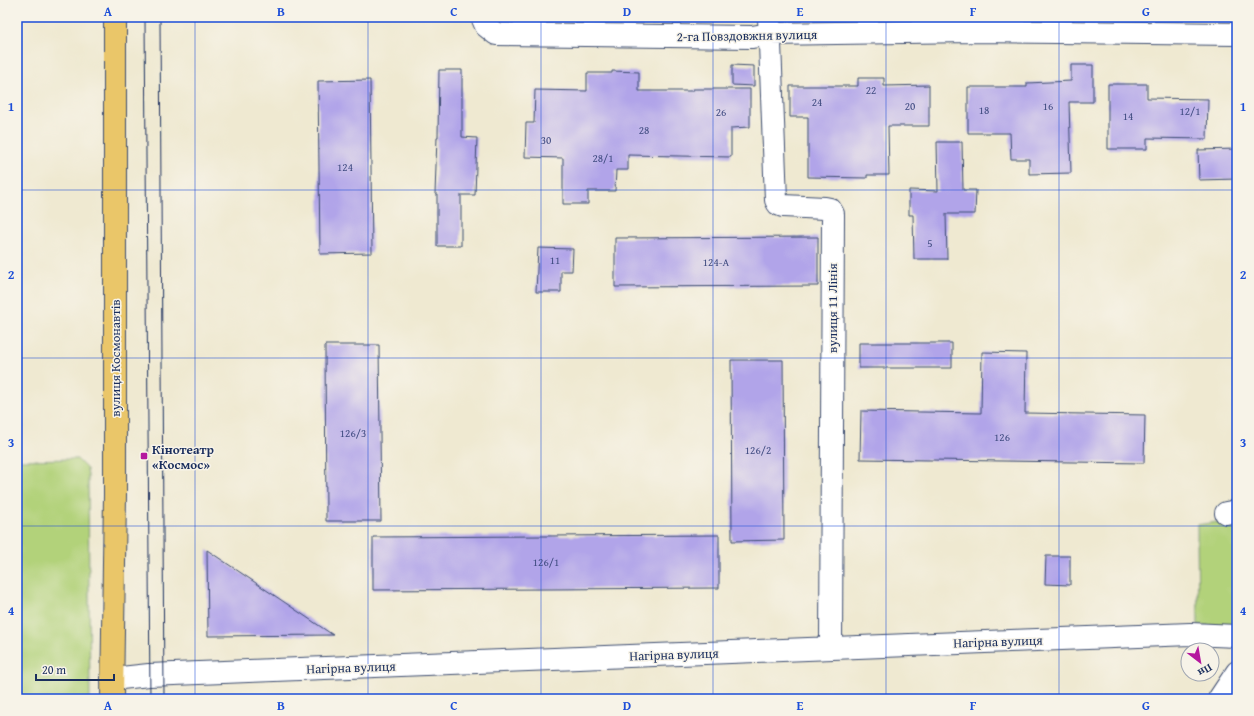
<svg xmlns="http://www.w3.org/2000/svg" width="1254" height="716" viewBox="0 0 1254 716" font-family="'Gentium Book Plus',serif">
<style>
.green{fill:#b2d27a;stroke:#66806c}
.building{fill:#b1a4e9}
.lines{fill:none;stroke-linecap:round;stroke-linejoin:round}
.minor-casing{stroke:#3b4b6f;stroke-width:24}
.major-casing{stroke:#3b4b6f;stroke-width:24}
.minor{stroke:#fff;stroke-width:22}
.major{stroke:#eac669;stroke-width:22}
.tram{stroke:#1b2f5e;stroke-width:1}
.grid{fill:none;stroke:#1d4ed8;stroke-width:1;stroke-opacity:0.55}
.poi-dot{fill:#b5179e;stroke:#f7f3e8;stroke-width:1.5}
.labels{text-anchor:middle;stroke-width:3;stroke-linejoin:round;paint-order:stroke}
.number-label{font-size:11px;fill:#404c81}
.street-label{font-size:13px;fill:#1b2f5e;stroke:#f7f3e8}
.poi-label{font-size:13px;font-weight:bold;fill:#1b2f5e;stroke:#f7f3e8;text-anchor:start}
.neatline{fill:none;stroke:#1d4ed8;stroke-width:1.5}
.grid-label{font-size:13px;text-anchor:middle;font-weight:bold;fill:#1d4ed8}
</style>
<rect width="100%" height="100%" fill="#f7f3e8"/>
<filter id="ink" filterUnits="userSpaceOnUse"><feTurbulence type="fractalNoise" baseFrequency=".025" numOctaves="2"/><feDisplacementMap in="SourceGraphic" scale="8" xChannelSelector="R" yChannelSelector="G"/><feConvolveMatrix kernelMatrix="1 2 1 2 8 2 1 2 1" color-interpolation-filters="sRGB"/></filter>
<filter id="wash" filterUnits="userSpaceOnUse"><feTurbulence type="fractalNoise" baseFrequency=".012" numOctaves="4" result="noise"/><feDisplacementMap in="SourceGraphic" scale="16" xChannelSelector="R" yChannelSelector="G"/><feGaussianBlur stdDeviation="0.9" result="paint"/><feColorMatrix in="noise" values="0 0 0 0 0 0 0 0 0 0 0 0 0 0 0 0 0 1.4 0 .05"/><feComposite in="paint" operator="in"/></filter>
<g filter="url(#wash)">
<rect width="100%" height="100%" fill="#efe9d1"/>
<path class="green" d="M77,459l10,10 1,7 2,223h-73v-239z
M1237,519v108l-39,-2 -1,-100z"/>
<g id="blocks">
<path class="building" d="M732,65l22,1v20l-22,-1z
M1071,65h22v37h-24l2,71 -42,1v-15h-18l-1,-26h-42v-46h59v-4l44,-2z
M439,70h23v67l15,1 -2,57h-14v51h-24v-52h-2l2,-57h1z
M612,71l27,1v19h54v-2h57v38l-19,1v29l-103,-2v15h-12l-1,21h-27v13h-25v-46l-38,-1 1,-34h8l1,-33 52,1v-18h25z
M858,78h26v8l45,-1v41h-41l1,49h-22v3l-59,-1v-60h-18v-31h68z
M370,80l2,173 -52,1 -2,-173z
M1108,84h39v14l61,1 -1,40 -60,-1v11h-39z
M937,142h25l1,48h13l-1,24h-29l1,45h-33l-1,-44h-4v-25l29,1z
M1237,149v30l-38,1 -1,-30z
M818,237v49l-203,1v-49z
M538,248l35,1 -1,22h-11v21h-25z
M859,343h93v25h-93z
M325,345h54l2,176h-55z
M982,352l44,1 -1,60 120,2 -1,48 -284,-4 1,-48 120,2z
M731,360h52l1,180 -52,1z
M719,535v53l-346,2v-53z
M207,550l126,85 -125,1z
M1046,556h24v29l-25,-1z"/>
</g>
</g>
<g filter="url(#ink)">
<use href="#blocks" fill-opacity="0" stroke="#3b4b6f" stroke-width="1"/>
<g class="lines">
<g class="minor-casing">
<path id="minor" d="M482,17l4,9 10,8 256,3 17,-3 202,-3 266,3
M769,17l7,183 2,4 5,2 42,2 5,1 3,5 -2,433
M1226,513l11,-2
M112,679l37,-4 1041,-41 47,2
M1219,699l18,-27"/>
</g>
<g class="major-casing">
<path id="major" d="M112,699l3,-204v-478"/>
</g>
<use href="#minor" class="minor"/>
<use href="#major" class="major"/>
<path class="tram" d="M145,17l5,682
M160,17l4,682"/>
</g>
</g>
<path class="grid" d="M195,17v682M368,17v682M541,17v682M713,17v682M886,17v682M1059,17v682M17,190h1220M17,358h1220M17,526h1220"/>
<rect class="poi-dot" x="140" y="452" width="8" height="8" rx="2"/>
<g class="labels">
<g class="number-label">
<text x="871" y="94">22</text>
<text x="817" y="106">24</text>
<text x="910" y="110">20</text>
<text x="1048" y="110">16</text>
<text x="984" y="114">18</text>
<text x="1190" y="115">12/1</text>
<text x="721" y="116">26</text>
<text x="1128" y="120">14</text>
<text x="644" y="134">28</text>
<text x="546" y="144">30</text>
<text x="603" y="162">28/1</text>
<text x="345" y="171">124</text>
<text x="930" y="247">5</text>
<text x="555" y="264">11</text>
<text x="716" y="266">124-А</text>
<text x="353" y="437">126/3</text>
<text x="1002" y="441">126</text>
<text x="758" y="454">126/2</text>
<text x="546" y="566">126/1</text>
</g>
<g class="street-label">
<text transform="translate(747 35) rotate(-1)" y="5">2-га Повздовжня вулиця</text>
<text transform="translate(832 308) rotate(-90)" y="5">вулиця 11 Лінія</text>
<text transform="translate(115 358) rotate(-90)" y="5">вулиця Космонавтів</text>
<text transform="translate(998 641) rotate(-2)" y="5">Нагірна вулиця</text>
<text transform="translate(674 654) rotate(-2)" y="5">Нагірна вулиця</text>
<text transform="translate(351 667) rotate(-2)" y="5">Нагірна вулиця</text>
</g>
<g class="poi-label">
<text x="152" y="454">Кінотеатр<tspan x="152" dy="15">«Космос»</tspan></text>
</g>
</g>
<rect width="1254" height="716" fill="none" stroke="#f7f3e8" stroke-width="44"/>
<g transform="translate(1200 662) rotate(149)"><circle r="19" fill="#f7f3e8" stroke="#9fa5b1"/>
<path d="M0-3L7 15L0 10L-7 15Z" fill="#b5179e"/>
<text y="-6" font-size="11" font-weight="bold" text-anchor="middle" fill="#1b2f5e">Пн</text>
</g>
<path d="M36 674v6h78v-6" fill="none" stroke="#1b2f5e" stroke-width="2"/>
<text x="42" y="674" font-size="12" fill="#1b2f5e" stroke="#f7f3e8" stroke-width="3" paint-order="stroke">20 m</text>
<rect x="22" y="22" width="1210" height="672" class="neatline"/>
<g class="grid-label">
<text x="108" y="16">A</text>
<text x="281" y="16">B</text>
<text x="454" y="16">C</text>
<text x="627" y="16">D</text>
<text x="800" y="16">E</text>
<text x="973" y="16">F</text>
<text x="1146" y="16">G</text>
<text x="11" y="111">1</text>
<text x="1243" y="111">1</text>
<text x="11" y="279">2</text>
<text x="1243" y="279">2</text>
<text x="11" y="447">3</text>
<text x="1243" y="447">3</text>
<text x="11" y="615">4</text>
<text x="1243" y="615">4</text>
<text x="108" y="710">A</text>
<text x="281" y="710">B</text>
<text x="454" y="710">C</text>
<text x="627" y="710">D</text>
<text x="800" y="710">E</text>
<text x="973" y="710">F</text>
<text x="1146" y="710">G</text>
</g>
</svg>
